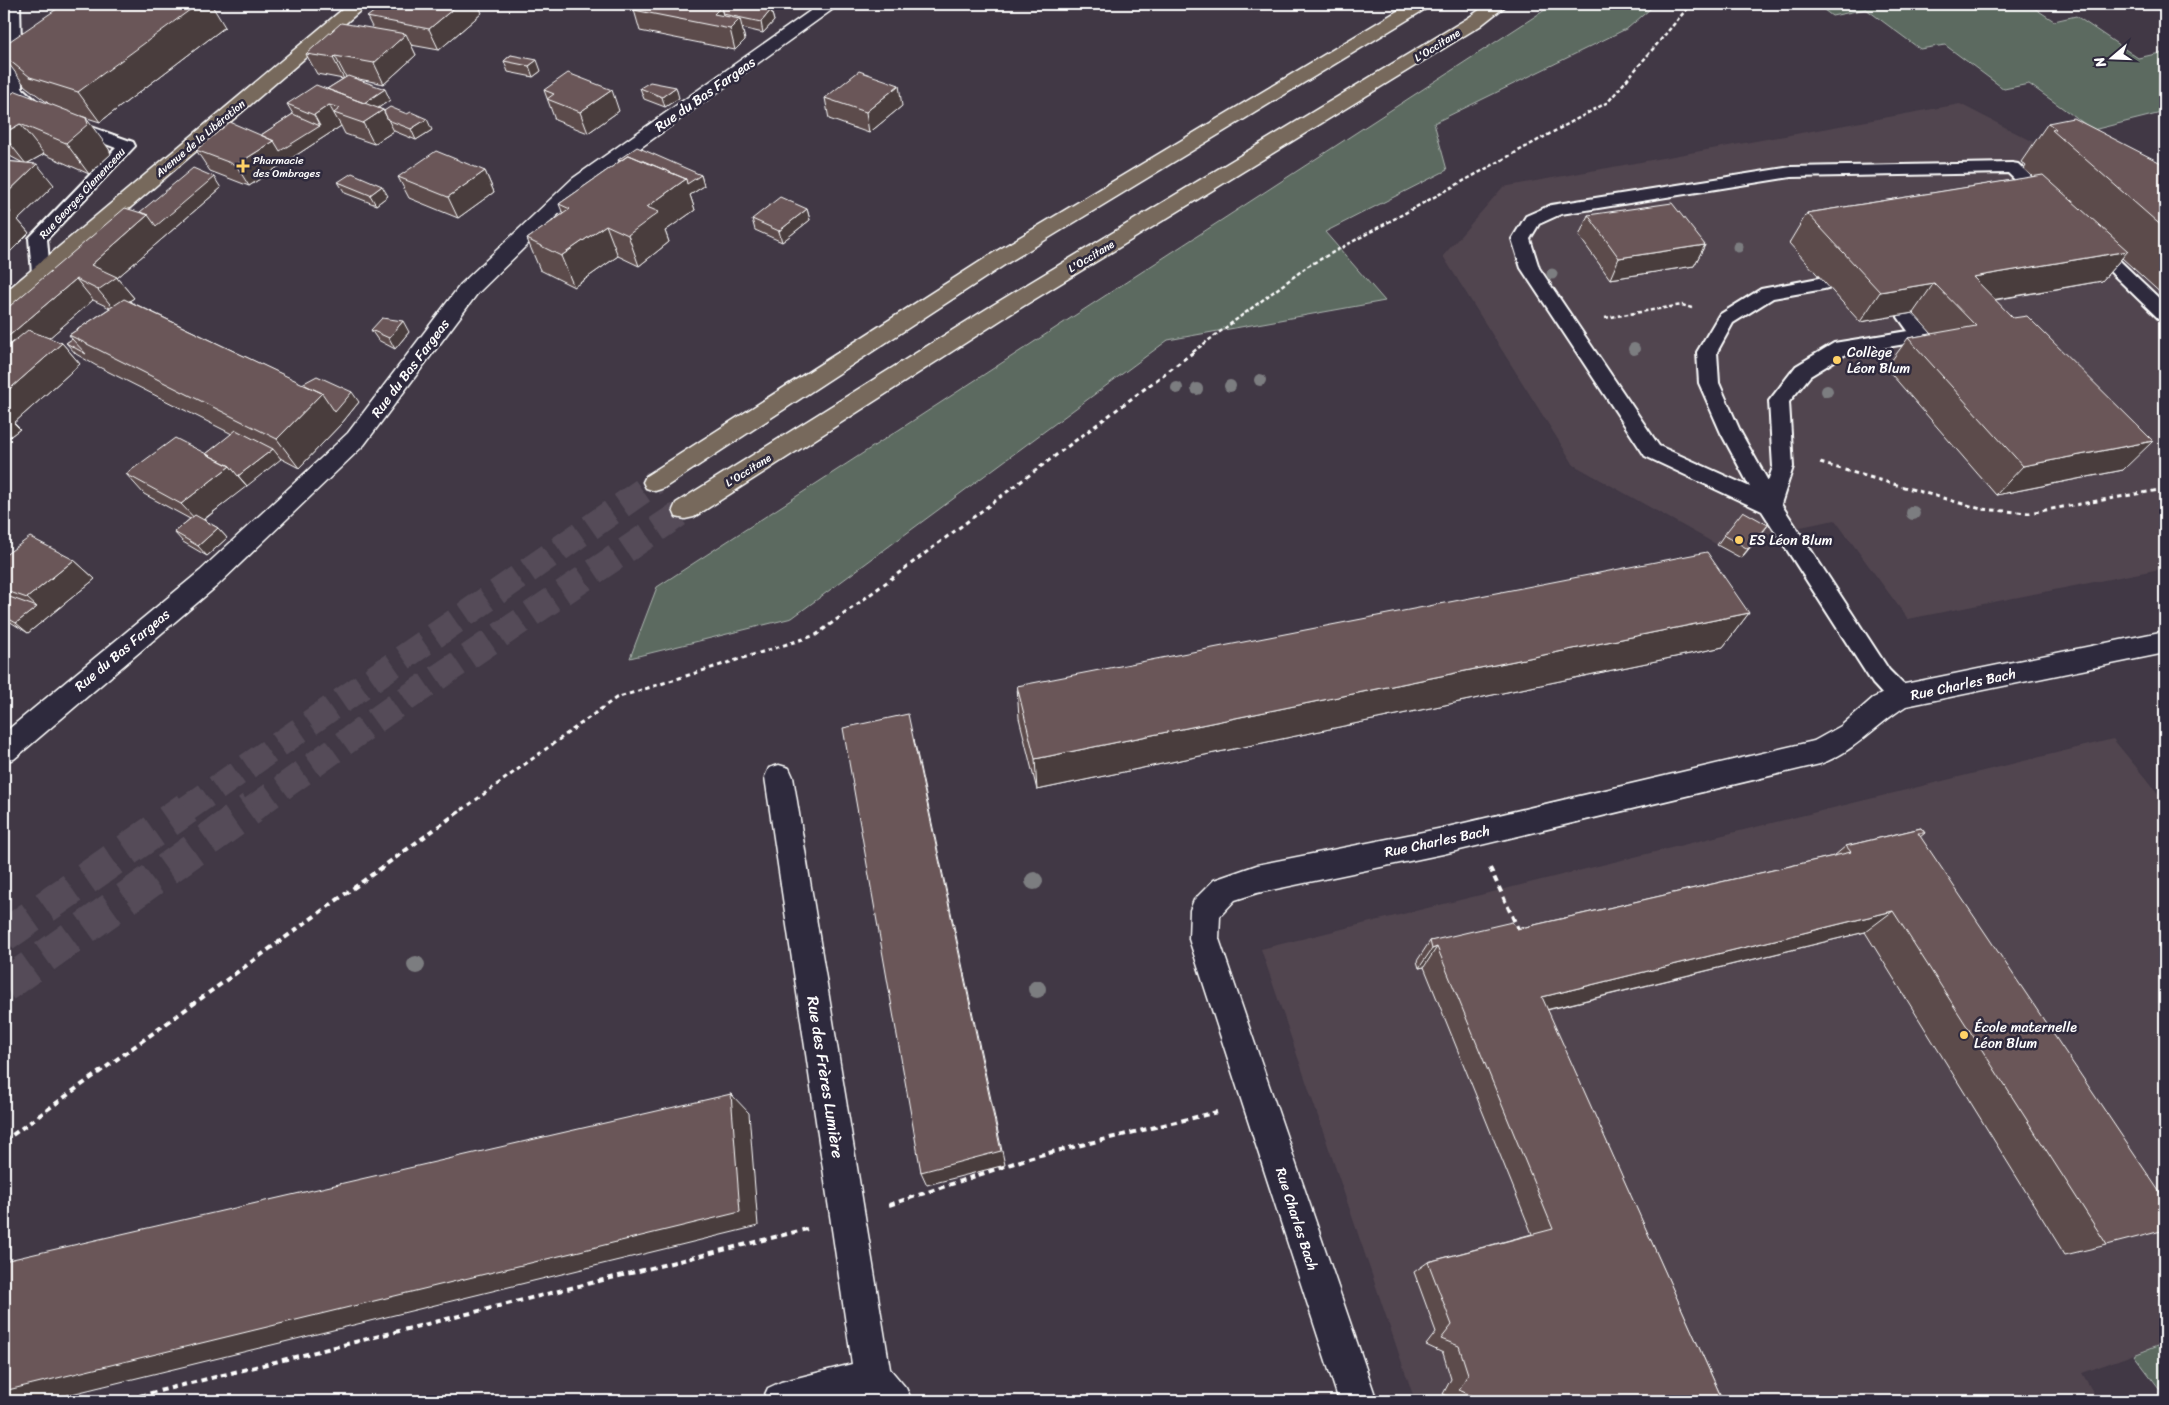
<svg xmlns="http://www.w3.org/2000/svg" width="2169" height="1405" viewBox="0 0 2169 1405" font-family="Sriracha,sans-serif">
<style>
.built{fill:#51454f}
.green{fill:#5b6b61;stroke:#adb5b0}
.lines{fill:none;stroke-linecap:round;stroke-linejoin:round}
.highway-tunnel-far1{stroke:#544c58;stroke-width:26;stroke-dasharray:26 12;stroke-linecap:butt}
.highway-tunnel{stroke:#544c58;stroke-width:33;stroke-dasharray:33 17;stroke-linecap:butt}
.lane-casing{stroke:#fff;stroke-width:4}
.street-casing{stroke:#fff;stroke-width:3}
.primary-casing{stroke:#fff;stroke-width:3}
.highway-casing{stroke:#fff;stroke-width:3}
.path-far2{stroke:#fff;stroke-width:2.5;stroke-dasharray:4 2.5;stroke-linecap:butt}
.path-far1{stroke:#fff;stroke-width:3;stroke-dasharray:4.5 4;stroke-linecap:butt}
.path{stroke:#fff;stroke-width:4;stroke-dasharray:6 4.5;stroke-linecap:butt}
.lane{fill:#2f2a3d;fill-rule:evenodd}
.street{fill:#2f2a3d;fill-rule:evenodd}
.primary{fill:#77695c;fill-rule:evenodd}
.highway{fill:#77695c;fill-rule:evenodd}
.tree{fill:#7c7d80}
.wall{fill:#5b4b4c;stroke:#fff}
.shaded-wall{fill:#4a3d3e;stroke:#fff}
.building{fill:#6a5758;stroke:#fff}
.poi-dot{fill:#ffd166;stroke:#2f2a3d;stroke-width:2}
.labels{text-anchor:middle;stroke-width:5;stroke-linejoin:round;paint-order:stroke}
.far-street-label{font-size:11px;fill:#fff;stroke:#2f2a3d}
.far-poi-label{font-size:11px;fill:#fff;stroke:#2f2a3d;text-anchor:start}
.street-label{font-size:14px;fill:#fff;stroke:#2f2a3d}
.poi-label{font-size:14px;fill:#fff;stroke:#2f2a3d;text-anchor:start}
.near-street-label{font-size:16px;fill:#fff;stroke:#2f2a3d}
</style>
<rect width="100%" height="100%" fill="#413845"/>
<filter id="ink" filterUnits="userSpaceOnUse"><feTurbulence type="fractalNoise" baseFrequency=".02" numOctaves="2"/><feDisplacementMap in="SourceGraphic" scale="10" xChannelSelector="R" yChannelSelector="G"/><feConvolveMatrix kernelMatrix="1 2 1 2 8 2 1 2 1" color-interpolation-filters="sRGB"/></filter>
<g filter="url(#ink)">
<path class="built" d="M1960,104l205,106v358l-257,51 -73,-99 -74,15 -20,23 -167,-93 -131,-209 60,-69z
M2113,739l52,63v541l-83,30 16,28h-683l-154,-452z"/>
<path class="green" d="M1554,4h102l-28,24 -194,95 13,47 -122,62 60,69 -217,39 -376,278 -162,40 27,-71z
M1816,4h212l26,17 22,-5 62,42 22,-5 5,3v56l-72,18 -64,-46 -25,5 -59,-44 -25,4 -54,-40 -34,7z
M2165,1343v53l-31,-41z"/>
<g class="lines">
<path class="highway-tunnel-far1" d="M185,810l470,-328
M251,810l143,-103 291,-197"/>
<path class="highway-tunnel" d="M4,936l183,-128
M4,986l248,-178"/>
<g class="lane-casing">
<path id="lane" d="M6,4h14l2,84 27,24 84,30 2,4 -88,93 3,34 -3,4 -6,2 -6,-2 -3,-4 -3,-35 87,-90 -79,-30 -29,-26 -2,-3z
M2012,163l6,1 35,33 3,4 -3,4 -6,1 -6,-1 -33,-32 -217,4 -230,37 -22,10 -9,15 9,29 120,178 91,41 -29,-54 -22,-50 -2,-31 22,-37 42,-26 63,-12 7,2 2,4 -2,4 -7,2 -51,9 -40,25 -16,29 2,31 22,50 27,48 5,-14 -4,-66 27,-35 38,-23 74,-12 -10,-14 2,-4c15,-4 24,10 32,22l-3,5 -83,14 -36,22 -21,26 4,65 -12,37 108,166 19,19 4,7 -4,7c-17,6 -24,-8 -35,-19l-111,-173 -117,-55 -124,-188 -9,-29 14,-23 25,-11 240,-38z
M2091,237l6,2 68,65v16l-7,-2 -73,-71 -3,-4 3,-4z"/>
</g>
<g class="street-casing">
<path id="street" d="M820,4h20l-254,183 -109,107 -113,151 -146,140 -204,174 -10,3v-29l196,-162 148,-138 113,-149 111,-105z
M2165,631v22l-259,53c-31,19 -50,45 -86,58l-377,90 -186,39 -22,7 -15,16 -1,23 158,462h-38l-150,-462 1,-29 4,-10 20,-20 43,-15 186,-37 371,-87 27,-15 32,-28 27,-13z
M779,765l10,3 4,9 97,592 16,19 6,13h-43l-3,-3 -14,3h-90l6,-13 13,-6 71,-18 -87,-587 4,-9z"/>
</g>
<g class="primary-casing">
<path id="primary" d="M349,4h19l-356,305 -8,2v-18z"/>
</g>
<g class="highway-casing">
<path id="highway" d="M1409,4h21l-3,4 -418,254 -345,226 -9,3 -9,-3 -3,-6 3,-6 349,-224z
M1488,4h20l-28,22 -476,292 -310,199 -9,2 -9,-2 -3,-7 3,-7 312,-195 480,-290z"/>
</g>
<path class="path-far2" d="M1605,318l77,-13 10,3
M1193,352l115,-86 300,-164 83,-98"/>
<path class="path-far1" d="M1820,463l161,46 48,4 136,-24
M462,810l154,-112 200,-63 379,-284"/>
<path class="path" d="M1490,868l29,63
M4,1141l460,-333
M889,1205l143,-48 185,-45
M119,1401l688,-172"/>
<use href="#lane" class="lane"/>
<use href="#street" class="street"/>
<use href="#primary" class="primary"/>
<use href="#highway" class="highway"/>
</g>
<g class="tree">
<circle cx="1738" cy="247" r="5.5"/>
<circle cx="1552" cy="274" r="5.5"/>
<circle cx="1634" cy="349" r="6"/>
<circle cx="1260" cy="380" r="6"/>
<circle cx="1230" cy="386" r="6"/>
<circle cx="1177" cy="388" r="6"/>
<circle cx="1197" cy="389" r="6"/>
<circle cx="1827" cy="391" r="6"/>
<circle cx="1913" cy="513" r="7"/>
<circle cx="1034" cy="881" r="9"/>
<circle cx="416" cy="965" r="9"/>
<circle cx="1037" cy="989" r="9"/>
</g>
<path class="wall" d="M624,4h52l10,2 85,4 3,11 -11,12 -21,-5 3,12 -10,10 -95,-19 -6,-21 4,-3z
M482,13l-43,37 -28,-5 5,10 -32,29 -30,-6 36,22 -12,8 54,22 -16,10 -22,-9 -20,13 -29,-10 -4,-8 -92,60 -39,-15 -14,-21 65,-15 32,-21 -6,-10 40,-15 16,-10 -26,-5 -11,-20 67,-25 -6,-12z
M225,27l-125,95 -19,-6 28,33 2,5 -22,20 -45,-20 -16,9 26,22 -36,35 11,13 -21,21 -4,-2v-91l19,2 -19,-10v-55l44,5 -23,-17 -21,-29v-12z
M511,55l30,16 -8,6 -25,-5 -4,-11z
M640,88l39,10 -14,9 -21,-8z
M544,90l75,21 -31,22 -33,-13z
M825,98l77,8 -33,27 -40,-14z
M2048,123l117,42v132l-43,-39 -20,23 -107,19 128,170 -127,25 -110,-127 22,-30 24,-4 -19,-21 -53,9 -71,-79 18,-30 226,-36 -9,-8 2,-3 -5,-4z
M618,160l83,15 3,11 -14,9 5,15 -30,21 4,11 -30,24 -21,-10 -44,31 -34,-17 -13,-31 36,-25 -4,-10 60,-42z
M485,171l9,21 -36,26 -49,-20 -11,-21z
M338,182l50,14 -12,9 -31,-12z
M221,188l-104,90 17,20 -5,3 173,83 57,18 -17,21 -43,45 -19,-10 -76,62 14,8 9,10 -20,18 -24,-14 -9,-10 16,-13 -46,-25 -18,-20 80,-20 26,-20 -137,-69 -19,-11 -10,-11 6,-4 -3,-4 41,-27 -17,-8 -44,38 13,5 18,21 -66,59 6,6 -16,12v-130l136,-99z
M807,209l3,11 -28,22 -27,-12 -3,-11z
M1588,215l117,30 -11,21 -84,13 -31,-43z
M371,330l38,2 -14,17 -17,-9z
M1724,535h37l-20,23 -24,-13z
M4,556l70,4 21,19 -67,54 -24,-15z
M1749,613l-26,34 -686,143 -18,-72 -2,-32z
M1921,828l4,5 -5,4 187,408 -42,10 -200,-323 -318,78 176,391h-264l-16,-7 8,-15 -8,-26 -17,-8 10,-13 -22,-60 14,-10 104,-28 -108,-267 -5,1 -2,-7 13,-20 87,-12 317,-73 12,-10z"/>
<path class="shaded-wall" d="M176,4h35l14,23 -125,95 -22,-30z
M459,4h19l4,9 -43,37 -10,-21z
M721,7l5,21 -12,-14z
M771,10l3,11 -11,12 -2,-11z
M740,19l5,21 -10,10 -5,-21z
M406,34l10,21 -32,29 -10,-21z
M335,56l11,21 -2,2 -11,-21z
M537,60l4,11 -8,6 -4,-11z
M899,85l3,21 -33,27 -3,-21z
M676,87l3,11 -14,9 -3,-10z
M385,89l5,11 -28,19 -6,-11z
M612,90l7,21 -31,22 -8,-21z
M329,105l12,21 -92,60 -13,-21 38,-24 46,-15 -6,-11z
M383,110l11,21 -20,13 -11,-21z
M86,118l23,31 2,5 -22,20 -23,-31z
M427,119l5,11 -16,10 -5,-11z
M20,124l24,30 -18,10 -22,-28v-3z
M37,164l17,21 -36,35 11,13 -21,21 -4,-6v-52z
M485,171l9,21 -36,26 -10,-21z
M701,175l3,11 -14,9 5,15 -30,21 4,11 -30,24 -11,-31 19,-28 39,-28z
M214,177l7,11 -104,90 17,20 -19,12 -17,-20 -7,-25 57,-50z
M382,186l6,10 -12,9 -6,-10z
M807,209l3,11 -28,22 -3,-11z
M606,225l12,31 -44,31 -13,-31z
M1705,245l-11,21 -84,13 9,-21z
M2128,251l-26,30 -145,25 16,-29z
M76,279l17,21 -75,65 -14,-15v-10z
M1934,283l-21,30 -53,9 20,-30z
M403,321l6,11 -14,17 -6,-11z
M62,343l18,21 -66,59 6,6 -16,12v-47z
M352,392l7,10 -17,21 -43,45 -22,-29 45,-46z
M2153,441l-30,29 -127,25 27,-29z
M273,449l8,10 -34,27 -9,-10z
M230,466l17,20 -48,37 -18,-19z
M1768,525l-7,10 -20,23 7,-9z
M218,528l9,10 -20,18 -9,-10z
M74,560l21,19 -67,54 -12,-10 21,-16 -10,-9z
M1749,613l-26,34 -686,143 -2,-31z
M914,739l91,426 -78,20 -6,-13z
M1893,911l-28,21 -340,83 17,-18z
M1437,947l-13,20 -5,1 13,-19z
M731,1094l18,19 9,113 -715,175h-39v-10z"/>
<path class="building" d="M64,4h134l-120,88 -48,-15 -26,-21v-11z
M384,4h75l-30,25 -62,-12z
M641,4h35l10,2 1,-2h17l17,3 -7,7 26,5 -10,10 -96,-19z
M704,4h36l31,6 -10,12 -38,-8 -2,-7z
M341,23l65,11 -32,29 -39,-7 -2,2 -27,-4z
M511,55l26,5 -8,6 -25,-5z
M859,71l40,14 -33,27 -41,-14z
M568,73l44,17 -32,22 -33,-13 7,-5 -10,-4z
M348,76l37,13 -21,14 -37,-14z
M650,82l26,5 -14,10 -22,-9z
M316,85l67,25 -20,13 -29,-10 6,-5 -11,-3 -15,10 -27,-11z
M16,91l70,27 2,6 -22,19 -46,-19 -16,9v-35z
M390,107l17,7 4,-2 16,7 -16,10 -23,-9 -4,-9z
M293,114l27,12 -40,25 -6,-10 -13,-6z
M2073,118l92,47v64l-113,-99 4,-1 -8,-6z
M230,122l44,19 -38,24 -40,-15z
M637,147l64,28 -14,9 -1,-5 -57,-24 -9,6 -2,-1z
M436,151l49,20 -37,26 -50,-20z
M629,155l57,24 -39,28 12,5 -31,23 -22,-10 -45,31 -34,-17 43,-30 -11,-5z
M4,161l33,3 -33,32z
M193,168l21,9 -58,49 -8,-11 -8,-3z
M352,173l30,13 -12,9 -32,-13z
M2043,175l85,76 -155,26 40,41 14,-2 126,125 -130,25 -115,-128 68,-12 -42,-43 -54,9 -73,-79z
M780,197l27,12 -28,22 -27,-12z
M1672,203l33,42 -86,13 -31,-43z
M125,208l23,7 -57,50 26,12 -19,13 -22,-11 -72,61v-29z
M4,211l7,1 -7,7z
M124,299l198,94 -45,46 -208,-104z
M382,318l21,3 -14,17 -18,-8z
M28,330l34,13 -58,51v-48l3,1z
M72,339l14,15 -20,-11z
M317,376l35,16 -17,20 -13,-19 -20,-9z
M236,430l37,19 -35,27 -8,-10 -24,-12z
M175,438l55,28 -49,38 -55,-30z
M1743,511l25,14 -20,24 -24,-14z
M195,515l23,13 -20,18 -24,-14z
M30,537l44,23 -47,38 -23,-8v-34z
M1707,552l42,61 -714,146 -18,-73z
M4,595l33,12 -21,16 -12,-7z
M908,714l93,437 -80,21 -78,-444z
M1921,828l4,5h-7l247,367v30l-58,15 -214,-334 -351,86 181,404h-244l-2,-3 -18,-8 9,-16 -9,-28 -18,-7 11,-14 -24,-63 125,-33 -116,-282 -5,2 -2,-8 82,-19 5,7 334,-77 -5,-6z
M731,1094l9,118 -736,179v-130z"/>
</g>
<g class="poi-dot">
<path d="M240.5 158.5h5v5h5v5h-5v5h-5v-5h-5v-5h5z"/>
<circle cx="1837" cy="360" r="5"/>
<circle cx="1739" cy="540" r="5"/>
<circle cx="1964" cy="1035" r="5"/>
</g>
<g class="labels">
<g class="far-street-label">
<text transform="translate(1437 45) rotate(-32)" y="4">L'Occitane</text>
<text transform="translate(200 138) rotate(-40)" y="4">Avenue de la Libération</text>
<text transform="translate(82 193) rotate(-47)" y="4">Rue Georges Clemenceau</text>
<text transform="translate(1091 256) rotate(-31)" y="4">L'Occitane</text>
<text transform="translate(748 470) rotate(-32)" y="4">L'Occitane</text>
</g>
<g class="far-poi-label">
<text x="253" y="164">Pharmacie<tspan x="253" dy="13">des Ombrages</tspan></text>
</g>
<g class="street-label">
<text transform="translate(705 94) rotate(-35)" y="5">Rue du Bas Fargeas</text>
<text transform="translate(410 368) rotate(-53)" y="5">Rue du Bas Fargeas</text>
<text transform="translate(122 650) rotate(-40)" y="5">Rue du Bas Fargeas</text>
<text transform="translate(1963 684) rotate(-12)" y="5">Rue Charles Bach</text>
<text transform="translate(1437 841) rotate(-12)" y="5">Rue Charles Bach</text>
<text transform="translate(1297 1219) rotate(72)" y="5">Rue Charles Bach</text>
</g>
<g class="poi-label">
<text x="1847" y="357">Collège<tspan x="1847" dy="16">Léon Blum</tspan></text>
<text x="1749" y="545">ES Léon Blum</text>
<text x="1974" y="1032">École maternelle<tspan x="1974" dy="16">Léon Blum</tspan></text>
</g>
<g class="near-street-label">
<text transform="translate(826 1077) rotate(81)" y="6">Rue des Frères Lumière</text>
</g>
</g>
<rect width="2169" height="1405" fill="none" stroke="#2f2a3d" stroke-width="20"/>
<rect x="10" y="10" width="2149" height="1385" fill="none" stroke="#fff" stroke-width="2" filter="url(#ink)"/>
<g transform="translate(2112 58) rotate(251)" stroke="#2f2a3d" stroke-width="4" paint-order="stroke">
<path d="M0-4L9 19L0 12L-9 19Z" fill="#ffffff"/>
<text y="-8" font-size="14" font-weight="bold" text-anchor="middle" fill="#ffffff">N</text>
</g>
</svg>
